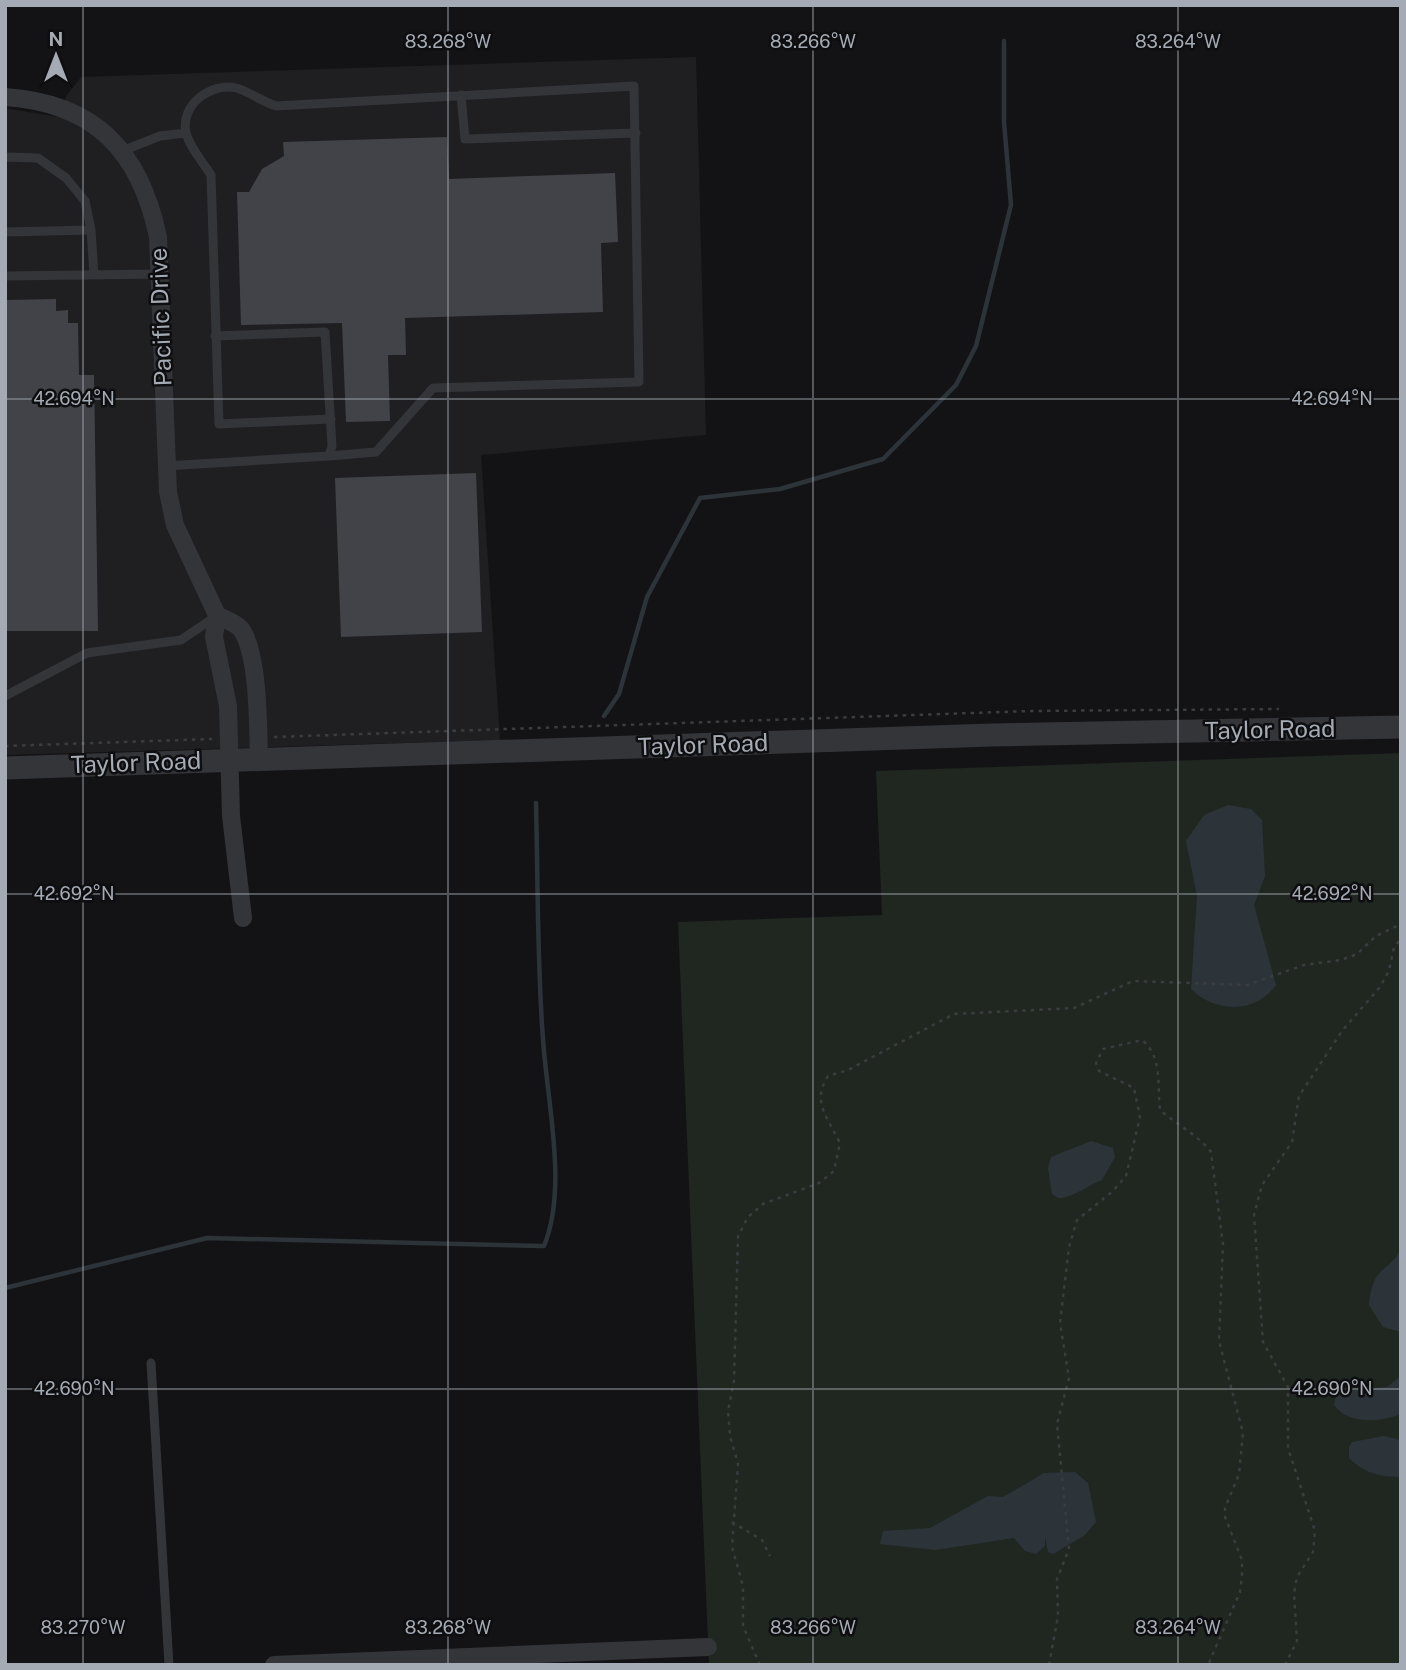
<svg xmlns="http://www.w3.org/2000/svg" width="1406" height="1670" viewBox="0 0 1406 1670" font-family="'Public Sans',sans-serif">
<style>
.built{fill:#1f1f22}
.green{fill:#1f2720}
.water{fill:#2c343a}
.lines{fill:none;stroke-linecap:round;stroke-linejoin:round}
.stream{stroke:#2c343a;stroke-width:4.5}
.building{fill:#424348}
.path{stroke:#3a3c40;stroke-width:2.5;stroke-dasharray:3.5 5;stroke-linecap:butt}
.service{stroke:#343539;stroke-width:9}
.minor{stroke:#343539;stroke-width:18}
.tertiary{stroke:#343539;stroke-width:23}
.ticks{fill:none;stroke:#a5abb4;stroke-width:2;stroke-opacity:0.45}
.labels{text-anchor:middle;stroke-width:5;stroke-linejoin:round;paint-order:stroke}
.street-label{font-size:24px;fill:#a5abb4;stroke:#0e0e10}
.ticks-label{font-size:18px;text-anchor:middle;fill:#a5abb4;stroke:#0e0e10;stroke-width:5;stroke-linejoin:round;paint-order:stroke}
</style>
<rect width="100%" height="100%" fill="#131315"/>
<path class="built" d="M696,57l10,378 -225,20 19,285 -495,15v-647l53,9 9,-22 14,-18z"/>
<path class="green" d="M1401,753v912h-692l-31,-743 204,-7 -6,-144z"/>
<path class="water" d="M1228,805l23,4 11,11 3,56 -11,29 22,80c-21,29 -61,28 -85,4l6,-93 -11,-55 18,-26z
M1091,1141l22,7 2,9 -13,23c-12,4 -31,19 -44,18l-6,-4 -4,-26 3,-11z
M1401,1248v84l-18,-5 -14,-22c4,-43 21,-31 32,-57z
M1401,1376v38c-20,8 -53,11 -67,-9l2,-9 7,-5 44,-4z
M1384,1436l17,4v37c-21,0 -37,-4 -52,-19v-11l3,-5z
M1075,1472l13,11 8,39 -11,13 -32,19 -5,-2 -3,-15v9l-9,8 -11,-3 -11,-13 -79,12 -55,-6 3,-13 47,-3 58,-32 15,1 41,-24z"/>
<g class="lines">
<path class="stream" d="M604,716l15,-22 28,-97 53,-99 80,-9 103,-30 73,-74 20,-39 35,-141 -7,-83v-81
M5,1288l202,-50 337,8c24,-58 3,-144 -1,-207 -6,-78 -5,-157 -7,-236"/>
</g>
<path class="building" d="M447,137l2,42 166,-6 3,69 -17,1 2,69 -198,6 1,37h-18l2,66 -44,1 -4,-99 -101,2 -4,-133h12l13,-23 22,-13 -1,-14z
M56,299v12l12,-1v13h10l1,52h15l4,256h-93v-331z
M476,473l6,159 -141,5 -6,-159z"/>
<g class="lines">
<path class="path" d="M274,737l757,-26 248,-2
M5,746l207,-7
M732,1522l30,18 8,16
M760,1665l-17,-39v-40l-11,-39 6,-83 -8,-28 -2,-25 6,-30 4,-145 10,-19 15,-13 56,-21 15,-12 6,-28c-12,-25 -29,-41 -12,-67l20,-6 106,-56 120,-6 59,-27 114,4 57,-20 37,-5 16,-6 19,-18 25,-12
M1049,1665l9,-49 -1,-37 12,-30 -12,-125 12,-46 -9,-55 9,-76 8,-27 36,-29 13,-15 14,-59 -6,-29 -35,-17 -3,-8 7,-14 39,-9c21,17 15,46 18,70 17,15 38,25 51,42l12,92 -4,97 24,92 -4,41 -14,34v9l17,43v15l-2,17 -32,73
M1285,1665l12,-24 -3,-47 3,-17 16,-25 2,-21 -27,-83v-61l-25,-45 -9,-127 8,-30 30,-43 7,-46 43,-65 38,-44 9,-16 5,-24 7,-8"/>
<path class="service" d="M461,95l4,44 171,-6
M122,151l38,-15 26,-3
M5,157l33,1 28,20 19,23 6,29
M5,232l86,-2 3,45
M5,276l155,-2
M329,456l47,-4 57,-64 206,-6 -5,-296 -358,20c-15,-5 -28,-15 -40,-18 -25,-6 -56,17 -50,44 3,15 17,30 25,43l8,249 112,-5
M165,466l164,-10 3,-10 -7,-114 -110,4
M5,696l82,-43 94,-13 34,-23
M151,1363l18,302"/>
<path class="minor" d="M5,97c90,6 135,54 153,140l10,255 7,33 42,90 -3,22 14,69 3,110 12,102
M217,615c7,4 19,8 24,14 18,25 17,99 18,130
M274,1665l434,-18"/>
<path class="tertiary" d="M5,768l987,-33 409,-8"/>
</g>
<path class="ticks" d="M83,5v1660M448,5v1660M813,5v1660M1178,5v1660M5,399h1396M5,894h1396M5,1389h1396"/>
<g class="labels">
<g class="street-label">
<text transform="translate(161 317) rotate(-92)" y="8">Pacific Drive</text>
<text transform="translate(1270 730) rotate(-1)" y="8">Taylor Road</text>
<text transform="translate(703 745) rotate(-2)" y="8">Taylor Road</text>
<text transform="translate(136 763) rotate(-2)" y="8">Taylor Road</text>
</g>
</g>
<g class="ticks-label">
<text x="448" y="48">83.268°W</text>
<text x="813" y="48">83.266°W</text>
<text x="1178" y="48">83.264°W</text>
<text x="74" y="405">42.694°N</text>
<text x="1332" y="405">42.694°N</text>
<text x="74" y="900">42.692°N</text>
<text x="1332" y="900">42.692°N</text>
<text x="74" y="1395">42.690°N</text>
<text x="1332" y="1395">42.690°N</text>
<text x="83" y="1634">83.270°W</text>
<text x="448" y="1634">83.268°W</text>
<text x="813" y="1634">83.266°W</text>
<text x="1178" y="1634">83.264°W</text>
</g>
<rect width="1406" height="1670" fill="none" stroke="#a5abb4" stroke-width="14"/>
<g transform="translate(56 56)" stroke="#0e0e10" stroke-width="5" paint-order="stroke">
<path d="M0-5L12 26L0 18L-12 26Z" fill="#a5abb4"/>
<text y="-10" font-size="19" font-weight="bold" text-anchor="middle" fill="#a5abb4">N</text>
</g>
</svg>
